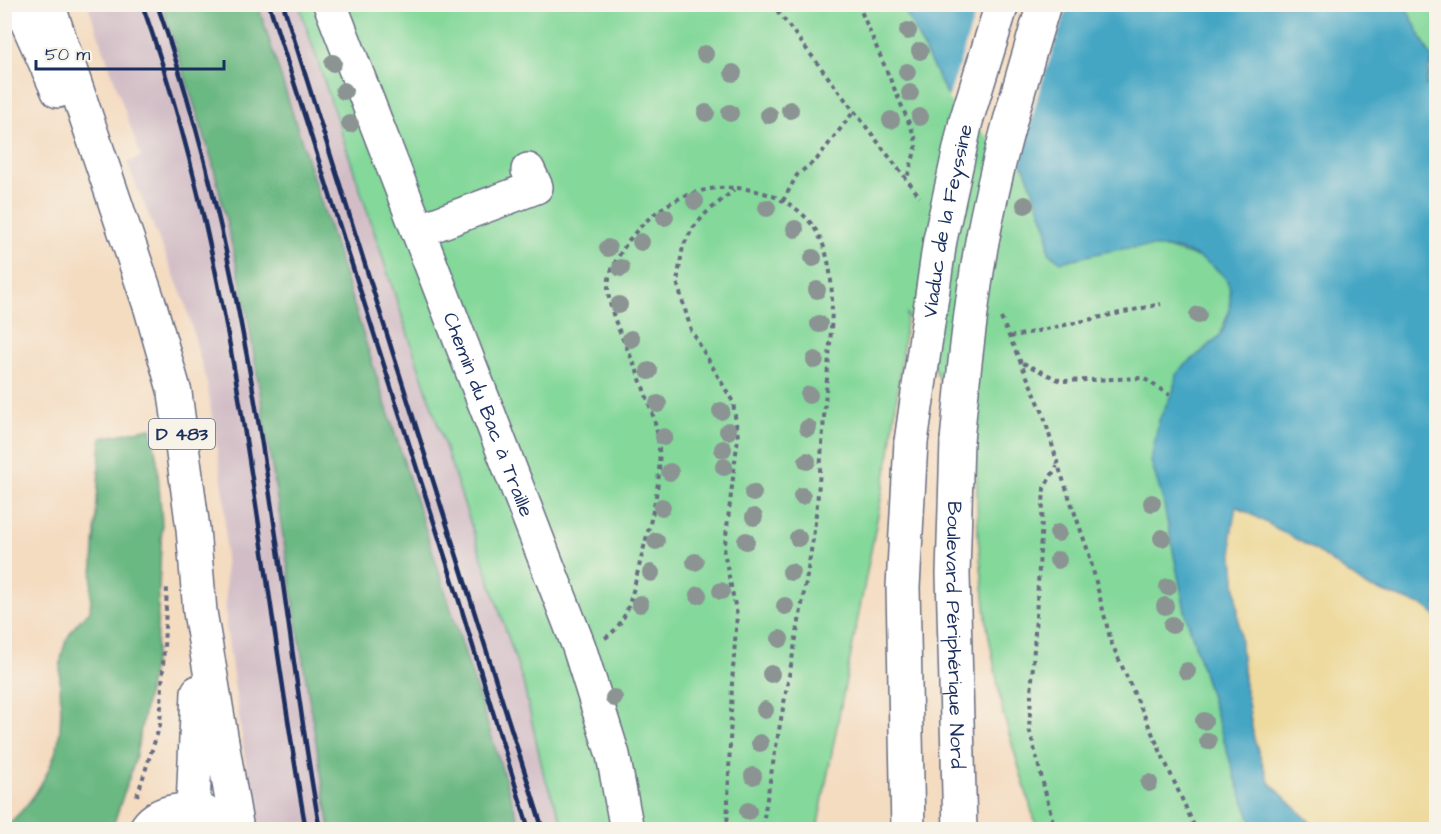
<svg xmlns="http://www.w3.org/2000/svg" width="1441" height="834" viewBox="0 0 1441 834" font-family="'Architects Daughter',sans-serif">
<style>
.industrial{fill:#d2bdc6}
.green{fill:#83d89a;stroke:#4f847c;stroke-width:1.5}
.forest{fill:#6ab882;stroke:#427470;stroke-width:1.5}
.sand{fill:#eeda9e;stroke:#84847e;stroke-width:1.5}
.water{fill:#45a6c4;stroke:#306a91;stroke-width:1.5}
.pier{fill:#f4dcc1}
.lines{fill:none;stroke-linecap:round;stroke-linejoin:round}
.minor-casing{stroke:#676c81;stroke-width:36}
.major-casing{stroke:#676c81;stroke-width:36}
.highway-casing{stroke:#676c81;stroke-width:36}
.path{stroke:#676c81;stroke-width:4;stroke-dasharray:4.5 4.5;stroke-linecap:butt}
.minor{stroke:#fff;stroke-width:33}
.major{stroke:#fff;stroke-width:33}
.highway{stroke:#fff;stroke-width:33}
.rail{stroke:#1b2f5e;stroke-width:4.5}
.highway-bridge-casing{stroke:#676c81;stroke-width:36;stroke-linecap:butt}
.highway-bridge{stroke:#fff;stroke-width:33}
.tree{fill:#8b9493}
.labels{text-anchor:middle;stroke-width:4.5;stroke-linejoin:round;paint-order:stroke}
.shield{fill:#f7f3e8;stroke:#5d6a87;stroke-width:1.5}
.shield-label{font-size:18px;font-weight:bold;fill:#1b2f5e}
.street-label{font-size:20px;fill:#1b2f5e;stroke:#f7f3e8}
</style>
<rect width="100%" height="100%" fill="#f7f3e8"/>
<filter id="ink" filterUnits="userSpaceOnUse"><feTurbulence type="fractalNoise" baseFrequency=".0167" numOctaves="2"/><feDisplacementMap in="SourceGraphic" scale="12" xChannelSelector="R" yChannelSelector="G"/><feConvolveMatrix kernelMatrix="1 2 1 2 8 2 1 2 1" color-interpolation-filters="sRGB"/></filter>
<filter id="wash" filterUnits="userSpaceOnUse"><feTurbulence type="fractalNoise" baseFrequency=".008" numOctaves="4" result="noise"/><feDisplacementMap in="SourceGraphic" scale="24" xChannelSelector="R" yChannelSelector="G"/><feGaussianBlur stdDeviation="1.35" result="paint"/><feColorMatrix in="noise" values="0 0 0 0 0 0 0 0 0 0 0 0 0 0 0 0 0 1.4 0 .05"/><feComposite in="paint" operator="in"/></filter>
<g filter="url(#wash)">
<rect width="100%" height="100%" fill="#f4dcc1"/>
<path class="industrial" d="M88,5h211l224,677 21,94 21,53h-310l-29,-203 -1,-126 -18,-116 -22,-82 -58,-139 14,-6z"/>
<path class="green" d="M299,5h603l44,88 79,76 22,59 2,25 110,-7 45,13 20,16 5,10 2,20 -11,30 -44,40 -2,14 -23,72 12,39 23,115 49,162 19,52h-217l-34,-116 -16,-87 -9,-89 -2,-86 -69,-137 -17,139 -73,376h-252l-21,-53 -21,-94z
M1405,5h31v76l-11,6 7,-18v-10z"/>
<path class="forest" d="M162,5h96l263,824h-191l-84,-524 -34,-145z
M151,428l6,32 5,64 -6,127 -21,109 -23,69h-107v-3c24,-17 46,-53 53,-83 11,-50 -16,-94 32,-132l11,-173z"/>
<path class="sand" d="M1235,505l79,44 52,37 58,20 12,10v213h-119l-48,-47 -15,-43 -10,-60 -13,-144z"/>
<path class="water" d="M902,5h503l27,54 -7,27 11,-5v535l-12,-10 -58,-20 -52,-37 -78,-43 -5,29 13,144 10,60 15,43 48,47h-63l-19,-52 -49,-162 -23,-115 -12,-39 8,-41 15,-31 2,-14c12,-16 32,-25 44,-40 8,-12 11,-30 10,-44 -1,-12 -9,-18 -18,-25 -42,-34 -103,-15 -151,-4l-12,-9 -2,-25 -22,-59 -79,-76z"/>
<path class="pier" d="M978,5h90l-30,90 -18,73 -72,-69z"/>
</g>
<g filter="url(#ink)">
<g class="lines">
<g class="minor-casing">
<g id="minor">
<path id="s1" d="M330,4l249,643 34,108 14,75"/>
<path d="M418,231l118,-44 -8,-17"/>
<path d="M145,830c11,-20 39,-22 59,-18l7,9 1,9"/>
</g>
</g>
<g class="major-casing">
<path id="major" d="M19,4l39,87
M48,4l103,305 24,84 18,136 7,83 37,218
M192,830l6,-138"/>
</g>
<g class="highway-casing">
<g id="highway">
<path id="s2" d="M957,441l-4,133 7,256"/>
<path d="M908,830l-5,-243 8,-145"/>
</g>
</g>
<path class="path" d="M772,4l148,193
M858,4l57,133 1,11 -9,30
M783,201l14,-26 20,-16 38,-49
M1001,318l42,95 15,52 31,89 22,88 85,188
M1010,337l151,-33
M1023,363l38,18 82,-3 27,17
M605,638c24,-15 27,-46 34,-71 9,-38 23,-79 20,-118 -1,-27 -13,-53 -22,-78 -10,-25 -28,-55 -29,-83 0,-17 10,-31 19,-45 32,-45 83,-66 137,-50 78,24 70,99 65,164 -6,60 -8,122 -16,181 -15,98 -36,194 -51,292
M137,796l23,-71 7,-137
M727,830l5,-147 5,-68 -13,-63 14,-115 -5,-35 -42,-72 -14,-48 6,-36 10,-18 13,-15 28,-23
M1055,830l-26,-102 15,-240 13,-22"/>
<use href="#minor" class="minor"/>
<use href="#major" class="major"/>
<use href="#highway" class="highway"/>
<path class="rail" d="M142,4c96,267 115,549 164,826
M157,4c60,170 92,347 118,525 15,100 27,201 45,301
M269,4l191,600 69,226
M283,4l260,826"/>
<g class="highway-bridge-casing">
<g id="highway-bridge">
<path d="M957,441c6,-65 13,-130 24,-194 15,-83 39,-163 63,-243"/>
<path id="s3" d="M911,442l29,-202 26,-119 36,-117"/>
</g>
</g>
<use href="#highway-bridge" class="highway-bridge"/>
</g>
<g class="tree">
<circle cx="908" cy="31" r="9"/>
<circle cx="920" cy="51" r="9"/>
<circle cx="705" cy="54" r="9"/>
<circle cx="333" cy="63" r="9"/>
<circle cx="907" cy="72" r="9"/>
<circle cx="733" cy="73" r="9"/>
<circle cx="344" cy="91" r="9"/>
<circle cx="910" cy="93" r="9"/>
<circle cx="790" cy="110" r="9"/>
<circle cx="706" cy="113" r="9"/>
<circle cx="730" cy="113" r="9"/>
<circle cx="769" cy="115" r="9"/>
<circle cx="920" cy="117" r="9"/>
<circle cx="891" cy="120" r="9"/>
<circle cx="350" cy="124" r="9"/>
<circle cx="695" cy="201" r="9"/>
<circle cx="1025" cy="205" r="9"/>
<circle cx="767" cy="208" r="9"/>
<circle cx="665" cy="217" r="9"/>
<circle cx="795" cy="229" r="9"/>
<circle cx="641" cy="242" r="9"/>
<circle cx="608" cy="248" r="9"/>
<circle cx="813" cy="258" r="9"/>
<circle cx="621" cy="268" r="9"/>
<circle cx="817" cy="290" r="9"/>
<circle cx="619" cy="305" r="9"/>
<circle cx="1198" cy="315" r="9"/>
<circle cx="819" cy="324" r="9"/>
<circle cx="631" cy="339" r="9"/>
<circle cx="815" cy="360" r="9"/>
<circle cx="649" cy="371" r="9"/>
<circle cx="809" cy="395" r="9"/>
<circle cx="658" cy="404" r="9"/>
<circle cx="721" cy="411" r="9"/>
<circle cx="808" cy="428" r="9"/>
<circle cx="728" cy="431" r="9"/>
<circle cx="664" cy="437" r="9"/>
<circle cx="723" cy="449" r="9"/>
<circle cx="807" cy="461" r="9"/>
<circle cx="724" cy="467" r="9"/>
<circle cx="670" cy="472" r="9"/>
<circle cx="753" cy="493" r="9"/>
<circle cx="802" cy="496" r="9"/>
<circle cx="1152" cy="503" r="9"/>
<circle cx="662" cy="507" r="9"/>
<circle cx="754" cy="517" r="9"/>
<circle cx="1058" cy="533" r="9"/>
<circle cx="798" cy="538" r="9"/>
<circle cx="1162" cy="538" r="9"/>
<circle cx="656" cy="541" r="9"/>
<circle cx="746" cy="541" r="9"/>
<circle cx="1058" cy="560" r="9"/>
<circle cx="695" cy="562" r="9"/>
<circle cx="791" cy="572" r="9"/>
<circle cx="651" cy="573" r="9"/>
<circle cx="1168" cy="587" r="9"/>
<circle cx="721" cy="591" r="9"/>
<circle cx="698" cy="595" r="9"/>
<circle cx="640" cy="604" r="9"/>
<circle cx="785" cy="606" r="9"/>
<circle cx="1165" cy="606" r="9"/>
<circle cx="1172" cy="625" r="9"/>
<circle cx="780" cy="639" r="9"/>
<circle cx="1187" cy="671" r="9"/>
<circle cx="771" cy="674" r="9"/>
<circle cx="614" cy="698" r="9"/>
<circle cx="765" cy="710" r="9"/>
<circle cx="1204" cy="721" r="9"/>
<circle cx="1208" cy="741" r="9"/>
<circle cx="760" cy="743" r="9"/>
<circle cx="753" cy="776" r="9"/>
<circle cx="1149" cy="783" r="9"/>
<circle cx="748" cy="811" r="9"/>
</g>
</g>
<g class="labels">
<rect class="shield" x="149" y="419" width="66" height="30" rx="4.5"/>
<g class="shield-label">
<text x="182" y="440">D 483</text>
</g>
<g class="street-label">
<text dy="7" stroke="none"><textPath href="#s3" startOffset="224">Viaduc de la Feyssine</textPath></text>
<text dy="7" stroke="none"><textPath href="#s1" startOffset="440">Chemin du Bac à Traille</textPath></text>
<text dy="7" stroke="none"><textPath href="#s2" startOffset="194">Boulevard Périphérique Nord</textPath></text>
</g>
</g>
<rect width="1441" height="834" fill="none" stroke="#f7f3e8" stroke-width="24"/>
<path d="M36 60v9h188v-9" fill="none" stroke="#1b2f5e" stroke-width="3"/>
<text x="45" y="60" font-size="18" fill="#1b2f5e" stroke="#f7f3e8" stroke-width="4.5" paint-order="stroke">50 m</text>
</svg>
